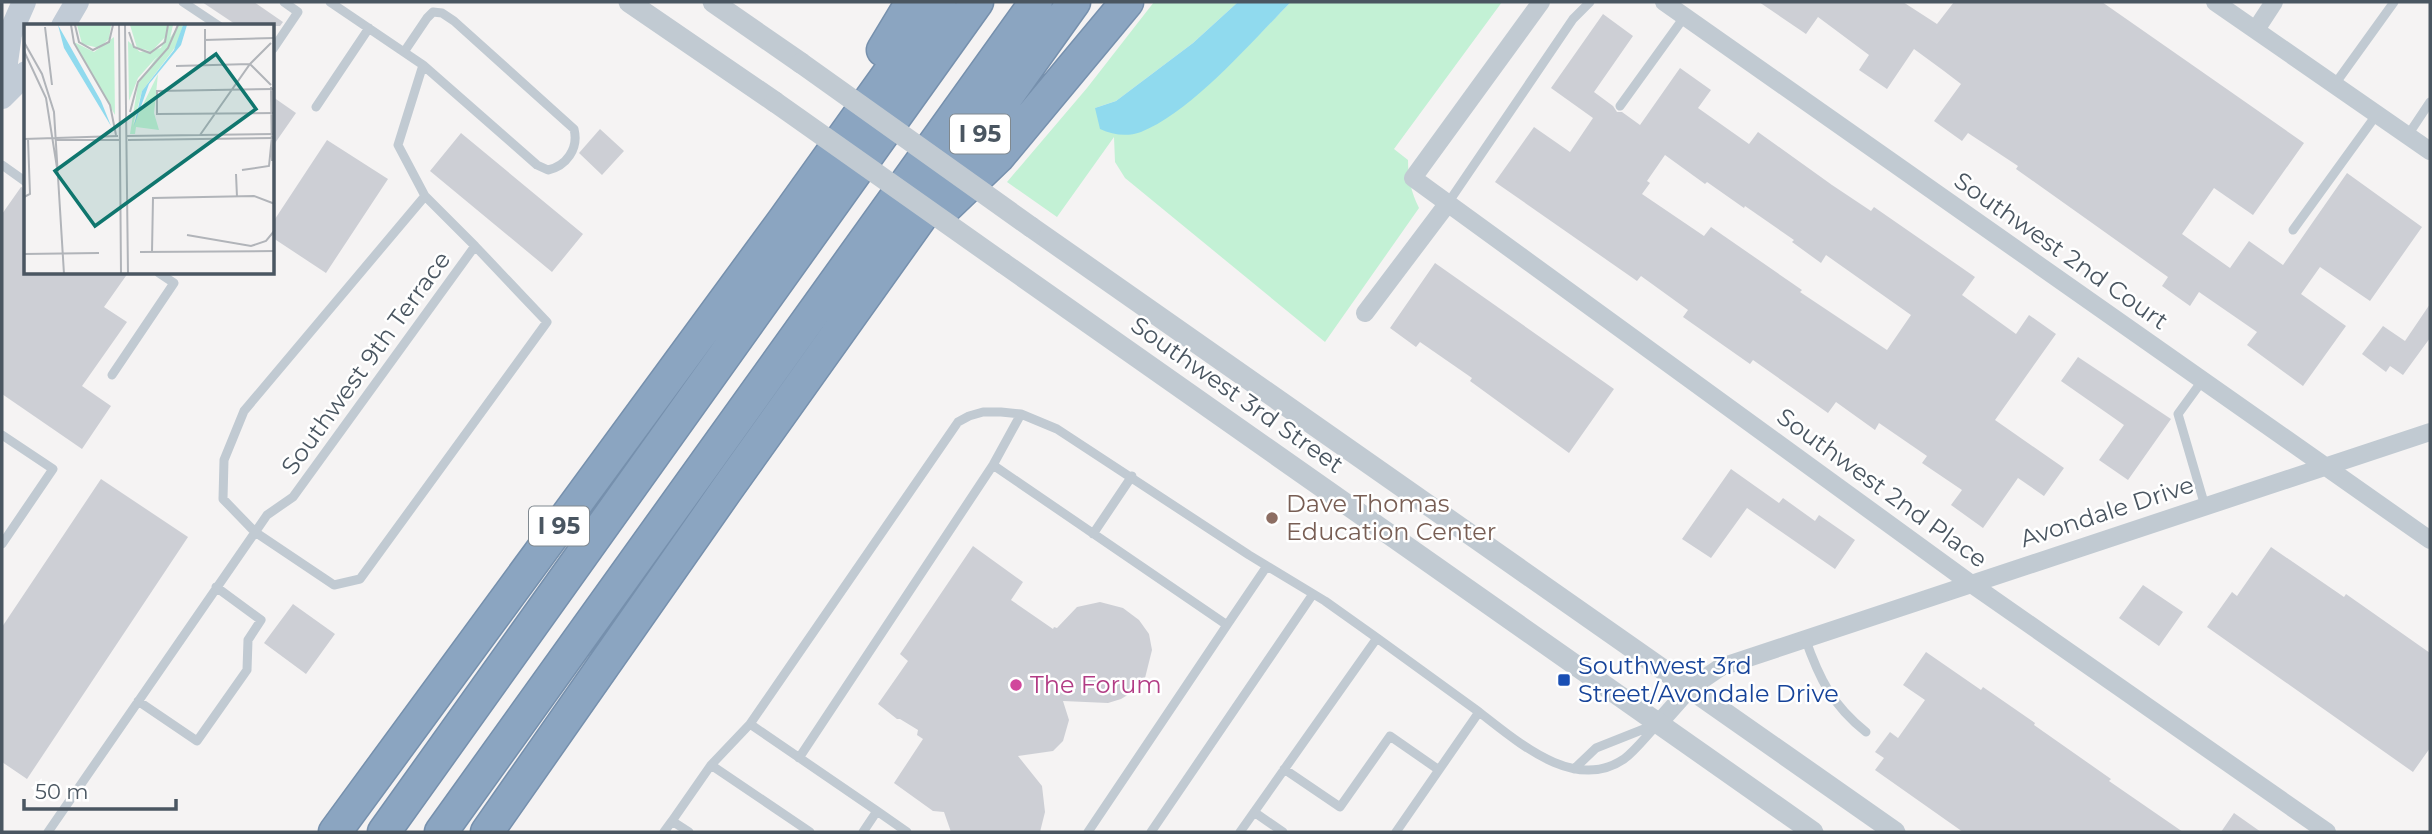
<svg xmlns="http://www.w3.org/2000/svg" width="2432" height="834" viewBox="0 0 2432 834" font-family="Montserrat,sans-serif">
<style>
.green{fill:#c3f1d5}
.water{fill:#90daee}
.building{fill:#cdcfd5;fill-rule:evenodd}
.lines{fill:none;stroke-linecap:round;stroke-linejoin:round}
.motorway-casing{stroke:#7690ad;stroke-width:35}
.service{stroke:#c1cad2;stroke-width:9}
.minor{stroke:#c1cad2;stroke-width:18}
.tertiary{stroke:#c1cad2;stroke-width:21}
.secondary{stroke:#c1cbd6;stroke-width:24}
.motorway{stroke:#8ba5c1;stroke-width:32}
.tertiary-bridge{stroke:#c1cad2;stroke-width:21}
.education-dot{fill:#8d6e63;stroke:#fff;stroke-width:2.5}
.transit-dot{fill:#1a4fb4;stroke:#fff;stroke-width:2.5}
.hotel-dot{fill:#d1479c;stroke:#fff;stroke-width:2.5}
.labels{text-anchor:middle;stroke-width:5;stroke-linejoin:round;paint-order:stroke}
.shield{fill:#fff;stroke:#808990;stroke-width:2}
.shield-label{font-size:23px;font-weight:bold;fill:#4a5661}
.street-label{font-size:24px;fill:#4a5661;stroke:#fff}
.education-label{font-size:24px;fill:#785e54;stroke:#fff;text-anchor:start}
.transit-label{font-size:24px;fill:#164399;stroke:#fff;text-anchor:start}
.hotel-label{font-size:24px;fill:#b23c85;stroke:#fff;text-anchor:start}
.inset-road{fill:none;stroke:#b1b4b9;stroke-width:2}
.view{fill:#0f766e;fill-opacity:0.15;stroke:#0f766e;stroke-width:3.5}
.inset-edge{fill:none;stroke:#4a5661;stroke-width:3.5}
</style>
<rect width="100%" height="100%" fill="#f5f3f3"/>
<path class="green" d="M1154,2h84l-45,41 -77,58 -21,7 95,-8 32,-28 69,-70h211l-108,147 14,11c0,18 3,32 11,48l-94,134 -200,-164 -10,-16 -1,-25 -57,80 -50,-35 80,-94z"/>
<path class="water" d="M1238,2h53c-39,39 -99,110 -150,130 -14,5 -28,3 -41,-3l-5,-21 21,-7 77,-58z"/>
<path class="building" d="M202,2h52l29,20 -3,4h-42z
M1759,2h144l34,22 17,-22h148l202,141 -51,72 -39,-27 -32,46 48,34 19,-27 34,24 64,-92 75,54 -52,74 -50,-34 -19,27 45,32 -43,60 -56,-41 10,-13 -58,-40 -9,14 -28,-20 6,-9 -152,-108 2,-3 -50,-33 -6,8 -28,-20 27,-37 -17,-13 -30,-22 -27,40 -28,-19 10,-15 -51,-38 -12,17z
M1603,14l30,22 -39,56 19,14 4,6h5l18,13 40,-57 31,22 -13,18 51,36 9,-12 74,53 39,26 3,-4 101,70 -13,18 54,39 13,-19 27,19 -61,86 69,48 -20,28 -26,-18 -35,50 -32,-23 11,-15 -40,-27 5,-7 -48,-33 -4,7 -39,-28 -8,11 -75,-53 -3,4 -67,-47 5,-7 -47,-34 -4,5 -142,-99 39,-55 36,25 23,-34 -42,-30zM1665,155l40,29 2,-2 37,26 1,-2 49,34 -2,2 29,21 5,-8 85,60 -24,35 -87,-58 2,-2 -91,-63 -7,9 -62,-42 8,-11 -3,-2z
M273,97l23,16 -23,33z
M600,129l24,22 -22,24 -23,-22z
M461,133l122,101 -31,38 -122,-101z
M327,140l61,39 -62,94 -53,-35v-16z
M21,187l5,2v84h102l-24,34 23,15 -45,64 29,20 -29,43 -80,-55v-180z
M1435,263l179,126 -45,64 -99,-72 2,-3 -52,-36 -4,5 -26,-19z
M2430,304v34l-27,37 -13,-9 -4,6 -24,-18 21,-28 22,15z
M2078,357l93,62 -43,61 -29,-20 25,-35 -63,-44z
M1731,469l48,34 4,-5 32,23 4,-6 36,25 -20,29 -88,-61 -36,50 -29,-19z
M101,479l87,58 -161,242 -25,-17v-135z
M973,546l50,36 -12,18 42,29 1,-2 3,1 20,-21 23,-5 23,6 16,12 10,14 3,16 -7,28 -11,13 -13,8 -13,4 -45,-2 6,19 -6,21 -10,10 -35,5 24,30 3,26 -5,20h-89l-7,-20 -11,-1 -39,-28 29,-44 -6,-4 1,-5 -18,-11h-3l-19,-15 30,-43 -8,-7z
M2271,547l73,50 2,-3 84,59v95l-17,24 -206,-145 25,-35 5,4z
M2143,585l40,27 -24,34 -40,-28z
M293,604l42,30 -29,40 -42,-31z
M1926,652l55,38 2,-3 52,36 -1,2 77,54 -2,2 74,51h-220l-88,-62 9,-12 -9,-6 15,-20 8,6 27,-38 -22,-15z
M2234,813l27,19h-40z"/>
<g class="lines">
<g class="motorway-casing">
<path id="motorway" d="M883,50l29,-48
M947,206l51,-49 129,-155
M335,832l449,-612 156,-218
M384,832l593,-830
M441,832l595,-830
M487,832l240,-343 347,-487"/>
</g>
<path class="service" d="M183,2l36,24
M273,49l25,-37 -14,-10
M404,52l23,-34 6,-6 9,1 12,8 120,108c5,20 -8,37 -26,41l-11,-5 -114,-100
M2335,84l59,-82
M1620,106l65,-90
M316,107l53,-79
M2408,135l22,-33
M2,165l24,17
M425,196l-181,215 -20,49 -1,39 32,33 79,53 26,-6 187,-257 -72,-76
M1448,203l125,-184 17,-17
M2293,230l84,-116
M112,375l62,-92 -15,-10
M2202,381l-24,33 27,92
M2,435l51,34 -51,75
M993,465l234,160 40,-59
M1093,534l39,-58
M1805,638c14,40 27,67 61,94
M138,701l59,40 50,-71 1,-30 13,-20 -45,-33
M750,724l127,87 -14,21
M799,758l194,-293 28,-51
M1284,769l56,38 50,-71 49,34
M1574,769l22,-21 58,-23
M877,811l30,21
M1254,812l29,20
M48,832l219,-317 26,-18 182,-251 -50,-50 -27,-51 25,-80 -93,-63
M664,832l8,-11
M689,832l-17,-11 39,-56
M810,832l-99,-67 39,-41 208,-302 11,-6 14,-4h18l20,2 36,15 192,126 76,46 52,37
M1088,832l139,-207
M1151,832l162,-238
M1240,832l137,-194 102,74
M1396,832l83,-120c38,29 95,81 145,47 12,-9 23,-24 34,-35"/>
<path class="minor" d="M1541,2l-128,176 557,405 357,249
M1664,2l766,538
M2215,2l215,149
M2257,28l17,-26
M1365,313l83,-110
M1659,723l31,-35 31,-21 709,-235"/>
<path class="tertiary" d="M629,2l146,100
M713,2l88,61
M1031,227l864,605
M1003,263l810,569"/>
<path class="secondary" d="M63,26l14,-24
M2,91l8,-57 14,-32
M2,97l24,-24"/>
<use href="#motorway" class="motorway"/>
<path class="tertiary-bridge" d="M801,63l230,164
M775,102l228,161"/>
</g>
<circle class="education-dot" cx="1272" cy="518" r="7"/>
<rect class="transit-dot" x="1557" y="673" width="14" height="14" rx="3.5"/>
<circle class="hotel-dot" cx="1016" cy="685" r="7"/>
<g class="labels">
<g class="shield">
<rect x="950" y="114.5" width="60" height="39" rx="5"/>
<rect x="529" y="506.5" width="60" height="39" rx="5"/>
</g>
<g class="shield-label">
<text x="980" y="142">I 95</text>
<text x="559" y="534">I 95</text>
</g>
<g class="street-label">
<text transform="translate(2061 251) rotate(35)" y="8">Southwest 2nd Court</text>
<text transform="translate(366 363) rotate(-54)" y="8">Southwest 9th Terrace</text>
<text transform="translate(1237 395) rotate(35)" y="8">Southwest 3rd Street</text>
<text transform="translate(1882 488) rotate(36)" y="8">Southwest 2nd Place</text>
<text transform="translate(2107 512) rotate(-18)" y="8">Avondale Drive</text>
</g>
<g class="education-label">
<text x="1286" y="512">Dave Thomas<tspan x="1286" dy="28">Education Center</tspan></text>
</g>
<g class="transit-label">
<text x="1578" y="674">Southwest 3rd<tspan x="1578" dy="28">Street/Avondale Drive</tspan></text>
</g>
<g class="hotel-label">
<text x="1030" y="693">The Forum</text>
</g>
</g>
<g transform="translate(24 24)">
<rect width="250" height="250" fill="#f5f3f3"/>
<path d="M53,1h34l-2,14 -10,9 -17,-4zM106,1h37v10l-15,16 -15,-3zM145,1h4l-4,18 -31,35 -9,23 -1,-60 12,11 21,-4zM155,1h4l-6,20 -35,46 -9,34 25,-51 -4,39 5,17 -23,-3 -1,7h-5l8,-50zM90,13l1,78 -41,-73 20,10z" fill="#c3f1d5"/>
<path d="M34,1l43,76 10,25 -47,-78zM159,1h4l-6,20 -32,39 -15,42 8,-35 32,-41z" fill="#90daee"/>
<path class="inset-road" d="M47,1l3,18 36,62 6,30M51,1l4,17 14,8 16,-8 4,-17M95,1l2,249M101,1l3,249M21,3l7,58M181,5v35M105,8l5,15 16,6 15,-11 3,-17M180,16l71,-2M0,18l18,32 12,38 10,162M0,27l22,47 12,76M152,42l74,-2 21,21M247,63l1,74M251,65l-118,2v23l118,-1M106,88l8,-30 30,-34 10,-23M176,111l50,-71 21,-21M102,112l149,-2M0,115l94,-3M31,116h65M104,116l147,-2M218,146l27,-4 3,-30M212,150l1,23M0,173l6,-3 -2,-55M163,211l64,11 15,-5 9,-11M116,228l135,-1M128,228l1,-54 101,-2 21,8M0,230l75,-1"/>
<path class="view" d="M192,30l40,55 -161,117 -40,-55z"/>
<rect width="250" height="250" class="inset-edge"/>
</g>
<rect width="2432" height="834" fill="none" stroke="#4a5661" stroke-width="7"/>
<path d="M24 799v10h152v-10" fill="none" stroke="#4a5661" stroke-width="3.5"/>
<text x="35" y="799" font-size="21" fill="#4a5661" stroke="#ffffff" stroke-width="5" paint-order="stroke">50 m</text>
</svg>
